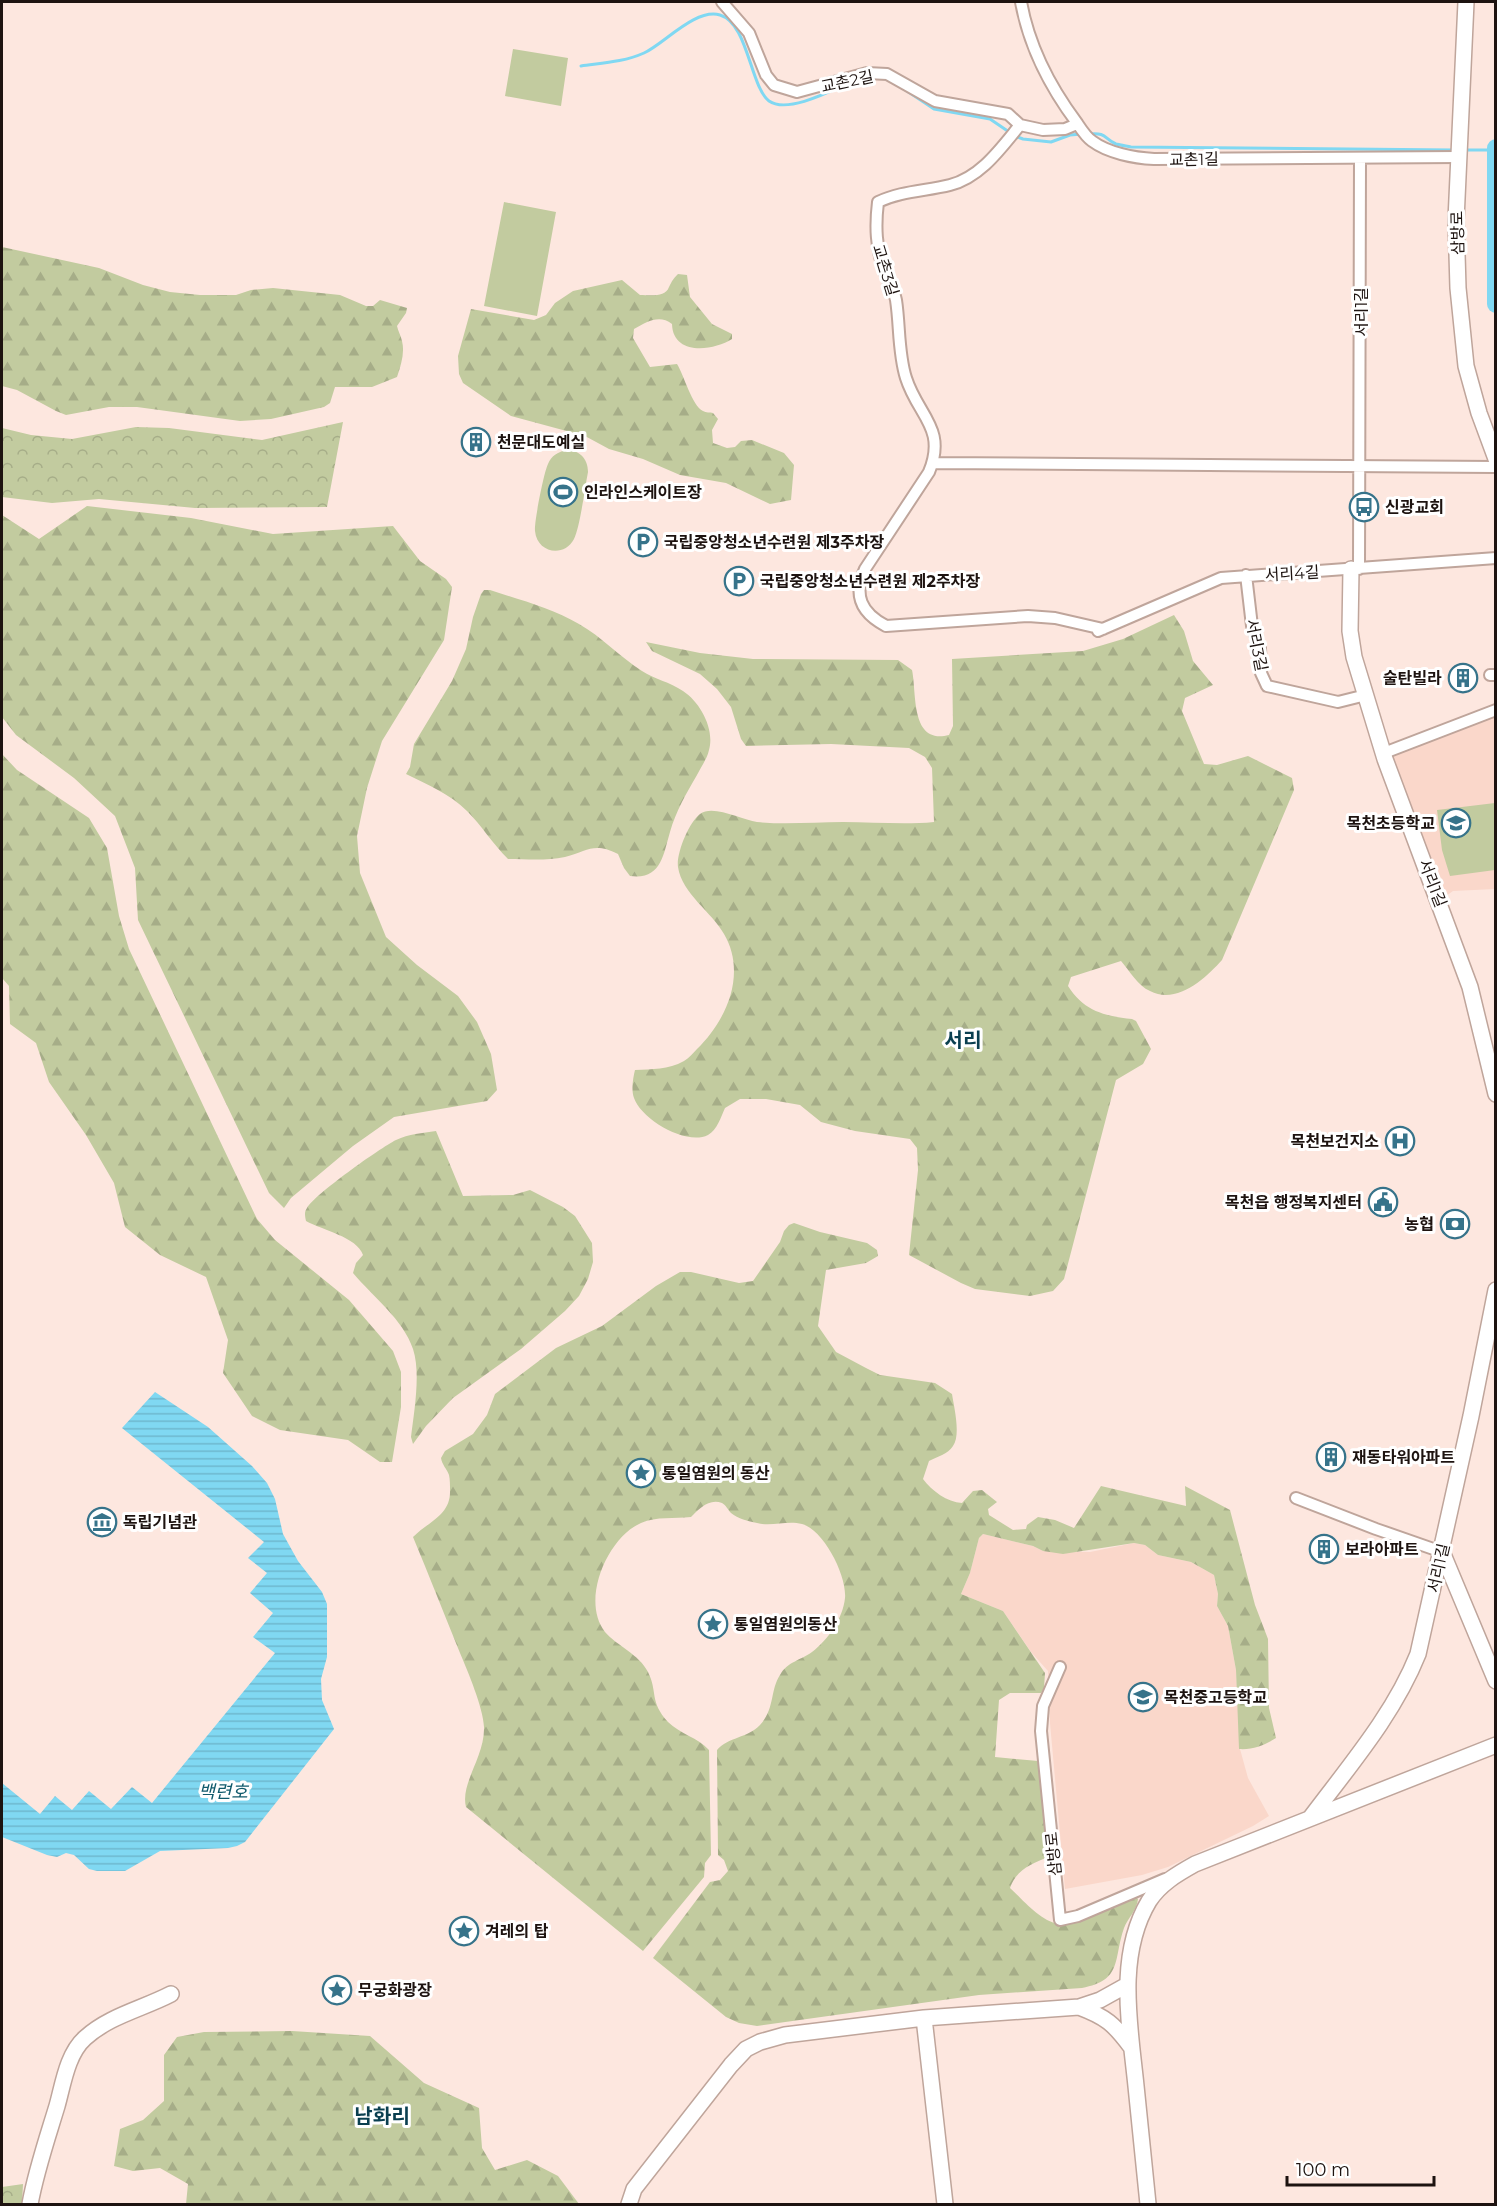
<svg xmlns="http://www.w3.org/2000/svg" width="1497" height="2206" viewBox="0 0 1497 2206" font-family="Montserrat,'Noto Sans KR',sans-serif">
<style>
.built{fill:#fad7ca}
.grass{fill:#c2cb9f}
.forest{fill:url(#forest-firs)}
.park{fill:url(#park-crowns)}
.water{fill:url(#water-rules)}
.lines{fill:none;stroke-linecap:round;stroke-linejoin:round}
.stream{stroke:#80d8f2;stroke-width:3}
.river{stroke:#80d8f2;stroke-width:18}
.street-casing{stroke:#bfa59b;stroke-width:14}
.secondary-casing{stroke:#bfa59b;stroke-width:18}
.street{stroke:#fff;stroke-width:10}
.secondary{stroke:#fff;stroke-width:15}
.labels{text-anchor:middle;stroke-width:6;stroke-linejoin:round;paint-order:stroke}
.street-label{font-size:16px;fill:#1d1310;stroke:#fff}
.poi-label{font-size:16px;font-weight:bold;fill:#1d1310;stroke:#fff;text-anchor:start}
.water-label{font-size:18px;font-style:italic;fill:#105a6c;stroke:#fff}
.quarter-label{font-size:20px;font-weight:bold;fill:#0a3f50;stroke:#fff}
</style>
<defs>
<pattern id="forest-firs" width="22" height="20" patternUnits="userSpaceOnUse" patternTransform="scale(1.5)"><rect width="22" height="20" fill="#c2cb9f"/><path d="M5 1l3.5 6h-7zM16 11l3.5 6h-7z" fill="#a6ad88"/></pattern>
<pattern id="park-crowns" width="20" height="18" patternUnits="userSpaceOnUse" patternTransform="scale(1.5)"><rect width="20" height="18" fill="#c2cb9f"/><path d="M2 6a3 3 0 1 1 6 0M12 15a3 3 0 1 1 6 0" fill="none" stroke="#a6ad88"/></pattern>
<pattern id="water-rules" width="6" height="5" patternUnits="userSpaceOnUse" patternTransform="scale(1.5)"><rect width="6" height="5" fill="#80d8f2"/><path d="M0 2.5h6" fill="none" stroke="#6eb8ce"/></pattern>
</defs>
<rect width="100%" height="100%" fill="#fde7df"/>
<path class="built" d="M1495,714v175l-42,2 -7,5 -55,-140z
M983,1534l50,12 10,5 47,1 44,-9 11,2 13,10 33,7 23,13 4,19 -1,12 11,20 8,44 4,79 8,29 21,38 -16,10 -85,41 -26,8 -77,14 -15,-166 -2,-52 -17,-19 -28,-41 -42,-17 9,-21 9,-35z"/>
<path class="grass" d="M513,49l55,9 -7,48 -56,-10z
M504,202l52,10 -19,104 -53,-10z
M566,450c13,0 22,8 22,22 -3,15 -8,55 -14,67 -10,19 -37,14 -39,-8 -1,-9 9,-59 13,-67 3,-8 10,-12 18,-14z
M1495,803v67l-45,6 -8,-26 -5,-40z"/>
<path class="forest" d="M2,247l97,21 44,17 27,7 30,3h36l15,-5 22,-2 67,7 26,11h7l7,-6 27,8 -1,5 -9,13c1,5 4,10 5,15 3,12 -1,24 -5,36l-25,10h-37l-5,16 -6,4 -53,12 -31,2 -103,-14h-28l-43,8 -10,-4 -39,-21 -15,-4z
M678,274l9,1 3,22 22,27 20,10v5c-19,12 -59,17 -60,-15 -13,-10 -25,-2 -38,5l-1,9 17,29 27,-3c7,11 15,42 26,47 3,2 7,1 10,2l5,6 -6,11 1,13 14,5 8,-1 6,-6 11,-1 32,13 10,12 -3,35 -21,4 -44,-21 -46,-8 -37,-16 -34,-10 -24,-13 -74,-20 -48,-33 -4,-9 -1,-18 13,-47 63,11 12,-5 9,-12 18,-12 49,-11 18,15c10,0 25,3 29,-8 3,-6 4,-8 9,-13z
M87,506l104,12 82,16 120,-8 27,35 26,18 6,8 -8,53 -62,101 -15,47 -10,48 3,37 26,64 31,28 41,31 19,26 14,32 6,36 -10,11 -93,16 -41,29 -62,52 -7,10 -15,-15 -131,-273 -3,-52 -20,-52 -41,-38 -58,-43 -14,-18v-202l37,24z
M484,590h6c30,10 62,18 89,34 23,13 41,33 63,47 12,8 28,11 41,20 17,11 32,38 26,59 -2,9 -8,17 -12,25 -11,19 -21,36 -27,57 -7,24 -9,48 -40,44l-6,-8 -6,-14c-24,-12 -30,-3 -53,3 -19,4 -39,2 -57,2 -16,-16 -26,-33 -41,-48 -17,-17 -39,-26 -61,-37l4,-7 4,-23 38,-63 14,-32 7,-32 8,-23z
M1174,615l10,16 9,30 20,24 -28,13 -3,13 22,53 13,1 31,-9 44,22 2,12 -72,170c-16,18 -45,45 -72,31 -12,-5 -21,-21 -29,-30l-50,16 -3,9c16,25 36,30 64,33l4,2 15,28 -8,15 -27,16 -52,199 -11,12 -23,5 -55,-7 -14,-6 -52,-28 9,-85 -1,-22 -7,-9 -55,-8 -34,-9 -21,-17 -34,-6h-26l-15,9c-4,9 -8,22 -17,27 -22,11 -67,-16 -74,-37 -3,-8 -1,-20 1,-28 17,-1 33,0 49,-9 5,-3 9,-8 13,-12 30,-29 50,-76 27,-115 -12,-22 -42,-40 -46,-67 -2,-13 11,-45 22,-53 13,-10 42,6 57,8 28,3 58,0 86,0 30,0 62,3 91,0l-2,-54 -7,-11 -16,-9 -78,-4 -85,2 -5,-7 -10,-32 -14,-18 -17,-15 -48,-23 -6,-9 54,11 53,6 145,1 14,10c5,23 -2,75 37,65l4,-9 -1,-67 131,-8 40,-12z
M2,754l15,16 72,48 18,30 12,68 10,33 128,270 18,21 74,60 44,51 8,21v35l-9,55h-12l-32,-22 -68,-10 -28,-14 -29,-43 5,-33 -22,-63 -46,-22 -35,-28 -11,-44 -28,-48 -37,-53 -13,-39 -26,-19 -1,-38 -7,-8z
M436,1131l27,65 50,-1 17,-5 33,17 12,9 17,27 1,19 -5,17 -9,17 -14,15 -44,38 -68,49 -27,28 -13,18 -2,-7c3,-25 10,-64 2,-88 -10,-30 -40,-52 -60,-76l3,-10 7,-8c-6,-18 -41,-25 -57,-34 -1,-5 -2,-9 1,-13 7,-13 73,-60 89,-68 13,-6 26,-7 40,-9z
M794,1223l26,9 47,11 10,7 1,6 -12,7 -40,7 -8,56 18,26 30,16 14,7 55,8 17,11c2,13 9,41 1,52 -5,8 -16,11 -24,15l-6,18c9,12 24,23 39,24l11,-12 9,-1 15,12 -9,7 1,6 24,15 13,-1 1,-4 11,-8 17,3 19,8 27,-42 85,20 -1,-20 45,24 25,95 13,34 1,69 7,30c-11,7 -23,12 -37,11l-3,-79 -8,-44 -11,-20 1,-12 -4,-19 -23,-13 -33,-7 -13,-10 -11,-2 -71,11 -20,-3 -10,-5 -50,-12 -4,4 -9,35 -9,21 42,17 42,62 -1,15 -3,5h-31l-11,7 -4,57 43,4 10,96c-17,7 -32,13 -38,31 14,13 30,33 49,36 15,3 61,-22 76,-28l3,3c-1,11 -10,19 -14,29 -11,32 -1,52 -42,60l-103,7 -222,31 -18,-3 -13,-6 -73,-59 57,-76 10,-2 8,-9 -4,-11 -6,-5 -1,-105c11,-13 31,-12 43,-25 15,-16 10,-35 20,-50 7,-13 21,-15 32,-23 16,-12 31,-34 33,-54 2,-22 -21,-68 -43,-74 -15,-4 -30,3 -45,-1 -9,-2 -19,-4 -26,-10 -3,-3 -5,-8 -9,-10 -13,-5 -23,6 -31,14 -17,2 -34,-1 -50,6 -33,14 -61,77 -36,109 12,14 34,22 43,40 10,20 1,29 20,50 12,12 29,15 41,28l2,105 -6,8 -1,14 -61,74 -177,-144c-6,-24 19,-50 18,-80 -1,-20 -16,-55 -24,-74 -16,-39 -31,-78 -47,-116 16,-16 38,-22 37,-47 0,-4 0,-11 -1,-15 -2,-6 -7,-10 -8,-17l4,-7 28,-17 14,-19 8,-21 61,-46 46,-22 54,-40 24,-14h11l48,11 14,-2 27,-39 4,-11 5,-6z
M292,2031l78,5 54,47 55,25 3,40 13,22 32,-10 31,16 21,28h-393l2,-20 -28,-16 -27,3 -19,-5 6,-37 23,-9 21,-19v-46l13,-18 27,-5z"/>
<path class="park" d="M343,422l-16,85 -132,1 -96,-9 -47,4 -50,-6v-69l29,7 41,4 64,-12 33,1 93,12z
M23,2184l-1,20h-20v-17z"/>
<path class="water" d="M155,1392l53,35 44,39 15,17 8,16 8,35 15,27 24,31 5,12v53l-6,22 1,21 12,29 -89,113 -8,4 -9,2 -68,3 -35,20h-28l-8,-2 -15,-14 -8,-2 -9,4 -10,-2 -45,-18v-54l38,31 15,-18 17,14 17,-19 22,18 21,-22 20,16 123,-150 -22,-16 20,-24 -23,-20 17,-20 -19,-15 16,-16 -142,-114z"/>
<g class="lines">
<path class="stream" d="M581,66c21,-3 43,-4 63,-13 20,-9 51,-45 76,-38 28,8 30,71 49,86 17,12 56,-7 73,-15 8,-3 27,-6 36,-8
M898,85l36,24 56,10 25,17 8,3 28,3 19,-7 12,-1
M1089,134c18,-2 15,5 27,10 4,1 10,2 15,3l323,3
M1463,150h32"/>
<path class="river" d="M1496,148v156"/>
<g class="street-casing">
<path id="street" d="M722,2l27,31 17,42 8,10 23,7 70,-19 20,1 48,27 73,13 12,11 23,5 22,-1 12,-5
M1021,2c8,44 29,85 56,121 4,6 9,14 15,18 16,12 42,17 62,18l304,-2
M1020,125c-19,23 -39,52 -70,60 -24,6 -49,6 -72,17 -3,25 -2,45 6,68 3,10 10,20 12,30 4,26 2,53 10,78 12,38 41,50 23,94l-64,97c-12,26 -4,44 21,57l142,-10 27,2 48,11
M933,463l563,4
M1359,569l1,-411
M1246,575l6,51 8,22 1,25 6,13 71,16 28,-7
M1098,631l123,-53 275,-20
M1490,675h6
M1384,753l112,-43
M1296,1498l80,31 66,23
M1060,1667l-17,39 -2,25 19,189 18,-4 87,-37"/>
</g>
<g class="secondary-casing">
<path id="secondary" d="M1466,2l-10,218 2,68 8,78 13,47 17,46
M1351,569l-1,62 4,26 31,102 85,228 26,107
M1442,1552l54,129
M1311,1817c39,-52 83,-103 107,-163l53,-238 25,-126
M1079,2007l21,-7 27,-15
M30,2204c6,-33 17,-65 27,-98 6,-21 10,-52 28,-68 24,-22 57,-29 86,-44
M629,2204l5,-15 97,-124 15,-16 14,-7 25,-7 139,-17
M945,2204l-21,-186 155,-11c27,10 35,17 52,40
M1148,2204c-4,-39 -8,-79 -12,-118 -6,-60 -20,-130 13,-185 11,-17 28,-27 46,-37l301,-119"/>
</g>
<use href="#street" class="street"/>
<use href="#secondary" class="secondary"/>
</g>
<defs>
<g id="building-ring" transform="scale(1.5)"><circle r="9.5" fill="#fff" stroke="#36738a" stroke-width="1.5"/><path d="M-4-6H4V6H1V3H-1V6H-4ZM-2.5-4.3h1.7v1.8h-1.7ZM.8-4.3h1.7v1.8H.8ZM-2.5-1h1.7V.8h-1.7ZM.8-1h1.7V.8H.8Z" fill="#36738a"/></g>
<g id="stadium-ring" transform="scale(1.5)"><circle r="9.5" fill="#fff" stroke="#36738a" stroke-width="1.5"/><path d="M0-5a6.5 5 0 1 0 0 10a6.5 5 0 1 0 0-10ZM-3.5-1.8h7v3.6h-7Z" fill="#36738a"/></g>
<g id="bus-ring" transform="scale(1.5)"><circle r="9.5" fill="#fff" stroke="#36738a" stroke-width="1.5"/><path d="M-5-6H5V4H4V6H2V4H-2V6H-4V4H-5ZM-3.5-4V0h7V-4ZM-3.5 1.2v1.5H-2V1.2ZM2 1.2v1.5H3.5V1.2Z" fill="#36738a"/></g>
<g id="parking-ring" transform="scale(1.5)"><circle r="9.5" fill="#fff" stroke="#36738a" stroke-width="1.5"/><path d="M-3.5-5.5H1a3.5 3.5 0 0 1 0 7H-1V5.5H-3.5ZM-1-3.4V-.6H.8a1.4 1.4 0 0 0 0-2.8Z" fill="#36738a"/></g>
<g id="school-ring" transform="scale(1.5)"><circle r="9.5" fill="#fff" stroke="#36738a" stroke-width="1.5"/><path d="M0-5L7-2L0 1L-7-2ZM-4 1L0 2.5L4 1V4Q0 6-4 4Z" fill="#36738a"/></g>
<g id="hospital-ring" transform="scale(1.5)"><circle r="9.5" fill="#fff" stroke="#36738a" stroke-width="1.5"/><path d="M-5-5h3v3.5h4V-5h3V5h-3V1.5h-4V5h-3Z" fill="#36738a"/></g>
<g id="civic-ring" transform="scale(1.5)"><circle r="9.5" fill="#fff" stroke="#36738a" stroke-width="1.5"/><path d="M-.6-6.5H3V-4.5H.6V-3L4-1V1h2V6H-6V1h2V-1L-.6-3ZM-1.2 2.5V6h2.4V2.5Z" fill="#36738a"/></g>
<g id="bank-ring" transform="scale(1.5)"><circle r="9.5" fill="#fff" stroke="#36738a" stroke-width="1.5"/><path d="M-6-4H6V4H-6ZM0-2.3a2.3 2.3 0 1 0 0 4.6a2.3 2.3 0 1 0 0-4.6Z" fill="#36738a"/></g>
<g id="sight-ring" transform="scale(1.5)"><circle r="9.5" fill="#fff" stroke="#36738a" stroke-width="1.5"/><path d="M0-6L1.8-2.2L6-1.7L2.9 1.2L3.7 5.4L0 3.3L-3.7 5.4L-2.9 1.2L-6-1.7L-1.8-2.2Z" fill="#36738a"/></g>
<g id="museum-ring" transform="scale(1.5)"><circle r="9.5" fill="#fff" stroke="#36738a" stroke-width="1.5"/><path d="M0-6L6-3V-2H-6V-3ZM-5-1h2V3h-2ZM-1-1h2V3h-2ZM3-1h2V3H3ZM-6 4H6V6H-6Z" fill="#36738a"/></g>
</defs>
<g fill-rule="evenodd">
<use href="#building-ring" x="476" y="442"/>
<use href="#stadium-ring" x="563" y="492"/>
<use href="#bus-ring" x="1364" y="507"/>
<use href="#parking-ring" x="643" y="542"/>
<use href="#parking-ring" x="739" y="581"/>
<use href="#building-ring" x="1463" y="678"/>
<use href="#school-ring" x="1456" y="823"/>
<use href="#hospital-ring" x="1400" y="1141"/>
<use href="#civic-ring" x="1383" y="1202"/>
<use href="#bank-ring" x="1455" y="1224"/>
<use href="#building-ring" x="1331" y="1457"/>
<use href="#sight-ring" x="641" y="1473"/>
<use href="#museum-ring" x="102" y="1522"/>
<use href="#building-ring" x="1324" y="1549"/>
<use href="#sight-ring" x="713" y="1624"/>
<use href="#school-ring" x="1143" y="1697"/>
<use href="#sight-ring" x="464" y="1931"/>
<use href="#sight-ring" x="337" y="1990"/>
</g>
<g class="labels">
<g class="street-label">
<text transform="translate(847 81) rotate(-12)" y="6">교촌2길</text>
<text transform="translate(1194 159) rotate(-1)" y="6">교촌1길</text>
<text transform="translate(1457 233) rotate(-91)" y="6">삼방로</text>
<text transform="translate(886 270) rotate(73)" y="6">교촌3길</text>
<text transform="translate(1361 312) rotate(-90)" y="6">서리1길</text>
<text transform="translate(1292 573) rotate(-3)" y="6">서리4길</text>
<text transform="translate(1257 645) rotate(79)" y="6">서리3길</text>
<text transform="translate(1433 883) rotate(69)" y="6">서리1길</text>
<text transform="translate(1438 1568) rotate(-77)" y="6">서리1길</text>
<text transform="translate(1053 1854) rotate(-96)" y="6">삼방로</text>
</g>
<g class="poi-label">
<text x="497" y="448">천문대도예실</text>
<text x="584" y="498">인라인스케이트장</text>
<text x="1385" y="513">신광교회</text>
<text x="664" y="548">국립중앙청소년수련원 제3주차장</text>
<text x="760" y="587">국립중앙청소년수련원 제2주차장</text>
<text x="1442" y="684" text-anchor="end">술탄빌라</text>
<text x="1435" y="829" text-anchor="end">목천초등학교</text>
<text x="1379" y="1147" text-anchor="end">목천보건지소</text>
<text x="1362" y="1208" text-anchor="end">목천읍 행정복지센터</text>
<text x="1434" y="1230" text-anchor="end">농협</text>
<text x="1352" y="1463">재동타워아파트</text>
<text x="662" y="1479">통일염원의 동산</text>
<text x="123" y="1528">독립기념관</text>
<text x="1345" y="1555">보라아파트</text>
<text x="734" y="1630">통일염원의동산</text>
<text x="1164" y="1703">목천중고등학교</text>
<text x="485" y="1937">겨레의 탑</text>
<text x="358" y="1996">무궁화광장</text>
</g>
<g class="water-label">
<text x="223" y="1798">백련호</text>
</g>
<g class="quarter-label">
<text x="963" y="1047">서리</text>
<text x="382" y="2123">남화리</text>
</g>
</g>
<rect width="1497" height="2206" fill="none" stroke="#1d1310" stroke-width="6"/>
<path d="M1287 2176v9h147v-9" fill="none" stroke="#1d1310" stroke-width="3"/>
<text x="1296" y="2176" font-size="18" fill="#1d1310" stroke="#ffffff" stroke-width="4.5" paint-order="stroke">100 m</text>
</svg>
